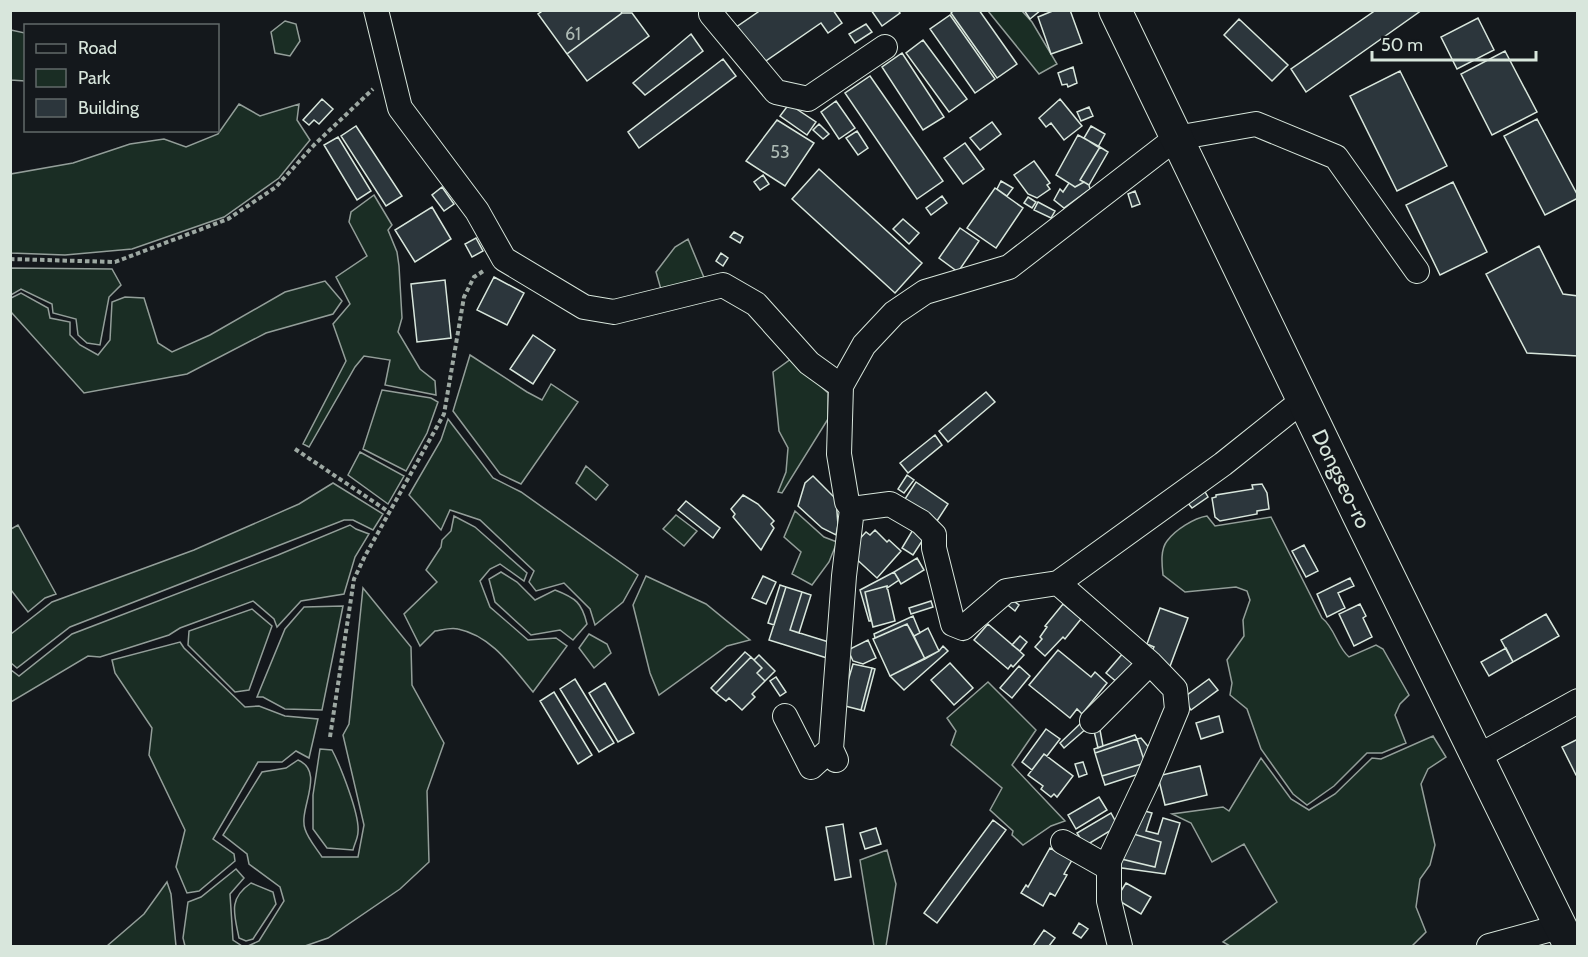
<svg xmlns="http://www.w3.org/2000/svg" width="1588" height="957" viewBox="0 0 1588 957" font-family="Cabin,sans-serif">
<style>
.green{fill:#1a2d24;stroke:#939e99;stroke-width:1.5}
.building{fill:#2c363c;stroke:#d8e6dc;stroke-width:1.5}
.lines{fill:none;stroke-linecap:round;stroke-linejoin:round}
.minor-casing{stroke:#d8e6dc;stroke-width:26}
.major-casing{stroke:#d8e6dc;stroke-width:34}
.path{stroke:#9da8a2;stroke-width:4;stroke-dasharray:4.5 3;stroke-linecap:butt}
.minor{stroke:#14181c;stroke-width:24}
.major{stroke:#14181c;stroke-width:32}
.labels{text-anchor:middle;stroke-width:4.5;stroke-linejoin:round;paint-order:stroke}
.number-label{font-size:18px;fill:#adbab4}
.street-label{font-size:21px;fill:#d8e6dc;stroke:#14181c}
</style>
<rect width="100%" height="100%" fill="#14181c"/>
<path class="green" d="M988,11h34l10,11 25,42 -18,10z
M285,21l11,3 4,17 -10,15 -15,-3 -4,-21z
M11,30l14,3v48l-14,-1z
M239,104l21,12 39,-12 -2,16 13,20 -31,38 -55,39 -92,32 -67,6 -54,-2v-79l62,-11 57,-19 34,-5 22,8 32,-13z
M374,195l18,30 -4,5 9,22 2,14 3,52 -4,14 22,37 15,12 1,14 -51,-10 5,-25 -26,-4 -9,11 -46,80 -6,-3 43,-83 -13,-37 17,-20 -14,-27 31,-21 -18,-34 2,-10z
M688,239l17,41 -43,13 -6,-21 19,-25z
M11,268l101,1 9,16 -12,12 -9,48 -13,-2 -9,-8 -2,-16 -23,-6 -1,-9 -31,-15 -10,6z
M325,281l17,20 -9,13 -67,19 -79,41 -103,19 -73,-81v-14l10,-5 27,15 2,10 20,4v13l10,10 18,10 12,-15 2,-38 13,-5 19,1 14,45 14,9 38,-17 75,-43z
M470,355l57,37 15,8 9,-16 27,18 -57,82 -21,-10 -47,-63z
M791,359l37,34v26l-46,74 -4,-1 8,-20 2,-24 -9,-17 -6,-59z
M382,390l49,8 7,4 -11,31 -21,38 -43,-22z
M448,419l45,59 28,14 117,83 -15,27 -28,23 -5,-16 -26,-26 -28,8 -7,-9 5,-11 -54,-51 -30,-10 -9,20 -32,-35 32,-55z
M360,452l44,24 -16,28 -40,-29z
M586,466l22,19 -12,15 -20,-17z
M333,483l50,31 -10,16 -20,-10h-9l-274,107 -53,41 -6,-5v-29l41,-32 142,-52 105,-46z
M795,511l29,26 13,5 -8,20 -17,23 -20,-11 9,-22 -17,-15z
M676,515l21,16 -13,15 -21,-17z
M454,516l21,11 52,46 -3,8 -24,-17 -10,5 -10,12 10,26 38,33 28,-2 11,8 -34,46c-21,-25 -41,-56 -75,-63 -7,-2 -16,1 -23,2l-15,15 -16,-32 33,-32 -11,-12 15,-23 1,-7 9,-9z
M1207,516l8,10 56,-9 51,101c13,10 15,29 27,39l27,-12 7,4 26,46 -9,9 -5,11 11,28 -24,10h-15l-33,33 -27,19 -14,-11 -32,-45 -14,-40 -17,-14 2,-12 -5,-23 17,-24 -1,-16 7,-20 -3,-9 -11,-4 -51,5 -22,-17c-1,-10 -3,-25 4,-34 8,-11 27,-23 40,-25z
M18,525l38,69 -11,4 -17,14 -17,-22v-61z
M350,525l6,4 13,5 -14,23 -11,37 -43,7 -24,26 -3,-8 -21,-18 -73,27 -11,7 -69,22 -12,-1 -77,46v-32l8,6 53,-42 206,-79z
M501,572l16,10 18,18 20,-10c21,8 27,13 32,34l-14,16 -13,-10 -29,5 -36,-33 -6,-23z
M646,576l60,28 44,36 -23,6 -68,49 -9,-22 -17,-68z
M363,588l48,59 1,38 32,58 -17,48 2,71 -29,27 -72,49 -23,8h-57l11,-5 25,-40 -4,-14 -31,-23 -2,-10 -24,-19 39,-63 24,-4 12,-8c28,12 0,49 7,69 3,10 12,20 17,28h36l6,-32 -21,-90 6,-11z
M343,606l-21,104 -37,-1 -22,-12h-6l28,-68 19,-22z
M252,609l20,17 -23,64 -14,2 -47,-47 1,-14z
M589,634l18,10 4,9 -17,15 -15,-20z
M180,642l4,6 61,59 14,-1 26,10 33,3 -9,39 -13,-7 -14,11h-24l-45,77 21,15 1,7 -36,30 -12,2 -11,-26 9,-37 -36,-75 3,-27 -37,-55 -3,-13z
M988,682l48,48 -24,35 53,56 -14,5 -28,19 -11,-10 1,-4 -23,-21 12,-22 -51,-43 5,-14 -9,-13z
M1433,736l13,21 -18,12 -7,15 14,61 -5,20 -10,14 -4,28 10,25 -14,14h-182l-7,-4 54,-40 -33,-58 -32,18 -21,-39 -19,-9 51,-7 6,4 32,-53 30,41 18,11 26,-16 37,-36 9,1z
M320,749l12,1c8,15 28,65 26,82 0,6 -4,13 -5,18l-26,-2 -14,-19v-34z
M887,850l9,34 -10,62h-12l-14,-86z
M236,869l8,9 -14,16 3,46 9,6h-57l-2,-8 5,-36 13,-5z
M167,882l4,12 5,52h-69l37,-32z
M251,883l22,9 3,12 -23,35 -7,2 -7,-3c-5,-25 -11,-39 12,-55z"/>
<path class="building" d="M544,10h76l2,3 -55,41 -29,-40z
M761,10h72l9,13 -14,10 -7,-10 -64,44 -25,-37z
M871,10h27l2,3 -18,13z
M954,10h25l38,54 -20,14 -46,-65z
M1024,10h17l-11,9z
M1055,10h15l12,33 -31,11 -13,-37z
M1376,10h46l-116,82 -15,-23z
M622,13h10l17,23 -62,45 -20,-27z
M950,15l45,64 -20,14 -45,-64z
M1478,18l16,32 -37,19 -16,-32z
M1239,19l49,46 -16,16 -48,-46z
M866,24l6,8 -17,11 -6,-9z
M691,34l12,17 -58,44 -12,-12z
M923,40l44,59 -18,13 -43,-59z
M1505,51l32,61 -45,23 -31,-61z
M902,53l42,64 -21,13 -41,-63z
M723,59l13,17 -97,72 -11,-16z
M1073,67l4,16 -9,4 -1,-3 -5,1 -4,-12z
M1400,71l47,95 -50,25 -47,-95z
M870,76l73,105 -26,18 -72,-106z
M322,99l11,10 -14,15 -5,-4 -5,5 -6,-5z
M1060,99l22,27 -18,14 -13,-17 -5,4 -7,-9z
M836,101l19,27 -16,11 -18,-27z
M789,104l27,18 -9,13 -27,-19z
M1089,107l4,9 -12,5 -4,-9z
M1537,119l41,77v2l-33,17 -41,-79z
M777,120l37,23 -29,43 -39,-25z
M992,122l9,12 -21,16 -10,-12z
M819,124l10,10 -6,5 -10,-9z
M356,126l46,70 -16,10 -45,-70z
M1091,126l14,8 -7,13 -14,-9z
M857,131l11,17 -10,7 -12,-17z
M1078,135l22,12 -20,33 4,2 -9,5 -19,-12z
M338,137l33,54 -14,9 -33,-55z
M965,143l19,26 -21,15 -19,-26z
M1100,147l8,5 -19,33 -9,-5z
M1034,161l16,22 -3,2 3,4 -13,9 -9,-4 -14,-19z
M819,169l103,94 -27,30 -103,-94z
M763,175l6,9 -9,6 -6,-8z
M1001,181l12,7 -6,8 -10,-7z
M1084,182l5,3 1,4 -26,19 -10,-8 6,-11 3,3 6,-9 6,4z
M1453,182l34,70 -47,23 -34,-70z
M442,187l12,17 -10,7 -12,-16z
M995,188l28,20 -27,40 -29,-20z
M1135,191l5,13 -8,3 -4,-13z
M942,196l5,7 -16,12 -5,-7z
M1028,197l8,5 -4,6 -8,-5z
M1038,202l17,9 -4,7 -17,-8z
M432,207l19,32 -36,23 -20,-32z
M903,219l16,14 -10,11 -16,-15z
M960,228l19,13 -21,31 -19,-14z
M734,232l9,5 -3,6 -10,-6z
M476,238l7,13 -11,6 -7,-13z
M1539,246l24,48 15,2v60l-51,-3 -41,-79z
M721,253l7,5 -5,8 -7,-5z
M494,277l30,16 -17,32 -30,-15z
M445,280l6,58 -34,4 -6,-58z
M533,335l22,15 -22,34 -23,-15z
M986,392l9,10 -47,40 -9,-11z
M935,435l7,10 -34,28 -8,-10z
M907,475l7,5 -10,13 -6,-4z
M813,476l23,23 2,26 -2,10 -14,-7 -24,-22 7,-23z
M916,482l32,22 -13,20 -32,-22z
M1262,484l5,9 2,16 -12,2v3l-37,7 -5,-4 -3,-19 4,-1v-2l37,-6 -1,-4z
M1204,490l4,7 -16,11 -5,-6z
M743,495l15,9 16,17 -3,3 3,4 -13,22 -28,-33 2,-3 -4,-5z
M686,501l34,27 -7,10 -35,-28z
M914,528l12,7 -13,20 -11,-7z
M875,530l12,12 2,-2 12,11 -24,27 -25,-23 1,-9 13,-14 4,3z
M1304,545l14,26 -12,6 -14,-26z
M917,558l7,12 -23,14 -7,-12z
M894,572l5,8 -12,8v-2l-22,6 6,29h-2l-9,-31z
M763,576l13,6 -10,22 -14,-6z
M1350,578l4,8 -16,7 7,15 -18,9 -10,-23z
M780,585l6,2 -12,38 -6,-2z
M887,586l8,35 -22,6 -8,-35z
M786,587l16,5 -12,38 42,13 -5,15 -58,-18z
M802,592l9,3 -12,38 -9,-3z
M1009,597l10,8 -4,6 -11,-9z
M931,601l2,6 -22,7 -2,-6z
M1063,604l18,15 -16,20 -2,-2 -18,19 -10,-9 7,-8 -2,-2 7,-10 -2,-1z
M1360,604l6,12 -3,2 9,19 -18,9 -15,-32z
M1160,608l28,10 -19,51 -19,-14 4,-8 -7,-3z
M1546,614l13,22 -46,26 -12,-22z
M913,616l7,17 -6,3 -7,-12 -32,14 -1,-4z
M907,624l18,35 -35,17 -17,-37z
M988,624l36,31 -11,12 -2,-2 -3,4 -34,-29z
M928,628l11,23 -14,8 -11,-23z
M1020,636l7,6 -7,9 -8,-6z
M868,640l8,18 -13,6 -10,-3 -5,-11z
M943,646l5,5 -44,39 -14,-14 49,-25z
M1506,648l7,14 -24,14 -8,-14z
M1058,650l33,27 4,-5 12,11 -25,31 -5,-5 -7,9 -41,-33z
M745,652l6,5 -35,36 -5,-5z
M1124,652l12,10 -18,21 -12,-10z
M759,655l16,16 -10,10 -8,-8 5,-5 -8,-8z
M751,657l11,11 -5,5 8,8 -13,13 3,3 -13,13 -13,-12 -3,3 -10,-8z
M950,663l23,25 -19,17 -23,-25z
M853,664l19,4 -11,42 -20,-5z
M1019,666l11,10 -18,22 -12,-10z
M872,668l3,1 -11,42 -3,-1z
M776,677l10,15 -6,4 -10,-15z
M575,679l39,64 -15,9 -39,-63z
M1209,679l9,11 -27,20 -8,-12z
M605,683l29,50 -16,9 -29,-49z
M554,692l38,63 -14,9 -38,-63z
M1219,716l4,16 -22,7 -5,-16z
M1082,722l5,6 -23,20 -4,-5z
M1046,729l14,10 -13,17 -3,-2 -12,16 -10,-8z
M1100,730l3,16 -5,2 -4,-17z
M1135,735l2,4 -42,14 -1,-4z
M1141,738l10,12 -6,13 -8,-24z
M1137,739l8,24 -43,13 -7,-23z
M1578,739v36h-2l-14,-28z
M1044,754l29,22 -16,21 -3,-3 -3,3 -10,-8 2,-3 -15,-11z
M1083,762l4,12 -8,3 -4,-13z
M1145,763l-3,10 -37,12 -3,-9z
M1200,766l7,29 -42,10 -7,-29z
M1099,797l8,13 -31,19 -8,-14z
M1141,810l11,3 -6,18 12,3 5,-16 17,5 -15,51 -50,-7 2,-9 38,9 6,-25 -31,-9z
M1111,813l7,13 -33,20 -8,-13z
M993,820l13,10 -69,93 -13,-10z
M843,824l8,53 -16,3 -9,-53z
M876,828l5,16 -16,5 -5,-16z
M1130,833l31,9 -6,25 -38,-9z
M1050,848l22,12 -8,14 3,1 -12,21 -5,-3 -7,13 -22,-13 5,-8 2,2z
M1126,883l25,14 -10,17 -25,-15z
M1079,923l9,6 -7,9 -8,-5z
M1044,930l11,8 -6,8h-16z"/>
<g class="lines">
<g class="minor-casing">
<path id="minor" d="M376,10l24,98 77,103 27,48 80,48 30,5 109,-27 33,19 53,59 32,23
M712,10l-1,4 65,78 32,7 77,-52
M852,509l38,-5 31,18 13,13v13l19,76 10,4 43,-37 52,-8 165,-119 80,-64
M1058,583l92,80 25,26 2,20 -30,72 -38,80v40l11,45
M785,716l26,51 20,-18
M1092,721l58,-58
M1477,757l101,-56
M836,760l-5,-11 13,-173 8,-67 -5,-7 -8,-48 2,-68 23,-41 30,-32 31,-21 84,-25 167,-129 80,-14 80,33 81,114
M1063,842l46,26
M1489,946l70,-19"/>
</g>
<g class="major-casing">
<path id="major" d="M1115,10l244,506 211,430"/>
</g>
<path class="path" d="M10,259l105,3 113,-43 48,-32 38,-42 59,-56
M295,449l94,63
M330,737l24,-158 11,-23 79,-142 20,-117 10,-20 11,-7"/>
<use href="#minor" class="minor"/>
<use href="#major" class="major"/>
</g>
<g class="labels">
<g class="number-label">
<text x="573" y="40">61</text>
<text x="780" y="158">53</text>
</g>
<g class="street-label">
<text transform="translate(1341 479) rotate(64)" y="7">Dongseo-ro</text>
</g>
</g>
<rect width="1588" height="957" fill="none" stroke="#d8e6dc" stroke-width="24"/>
<rect x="24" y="24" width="195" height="108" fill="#14181c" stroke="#626a69" stroke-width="1.5"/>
<rect x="36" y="44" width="30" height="9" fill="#14181c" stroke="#626a69" stroke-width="1.5"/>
<text x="78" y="54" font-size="18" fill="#d8e6dc">Road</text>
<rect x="36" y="69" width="30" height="18" fill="#1a2d24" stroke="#626a69" stroke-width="1.5"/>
<text x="78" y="84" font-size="18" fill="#d8e6dc">Park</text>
<rect x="36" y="99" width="30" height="18" fill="#2c363c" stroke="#626a69" stroke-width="1.5"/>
<text x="78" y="114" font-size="18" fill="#d8e6dc">Building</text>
<path d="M1372 51v9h164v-9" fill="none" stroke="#d8e6dc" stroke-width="3"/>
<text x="1381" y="51" font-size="18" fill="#d8e6dc" stroke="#14181c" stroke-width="4.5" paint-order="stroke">50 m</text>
</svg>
